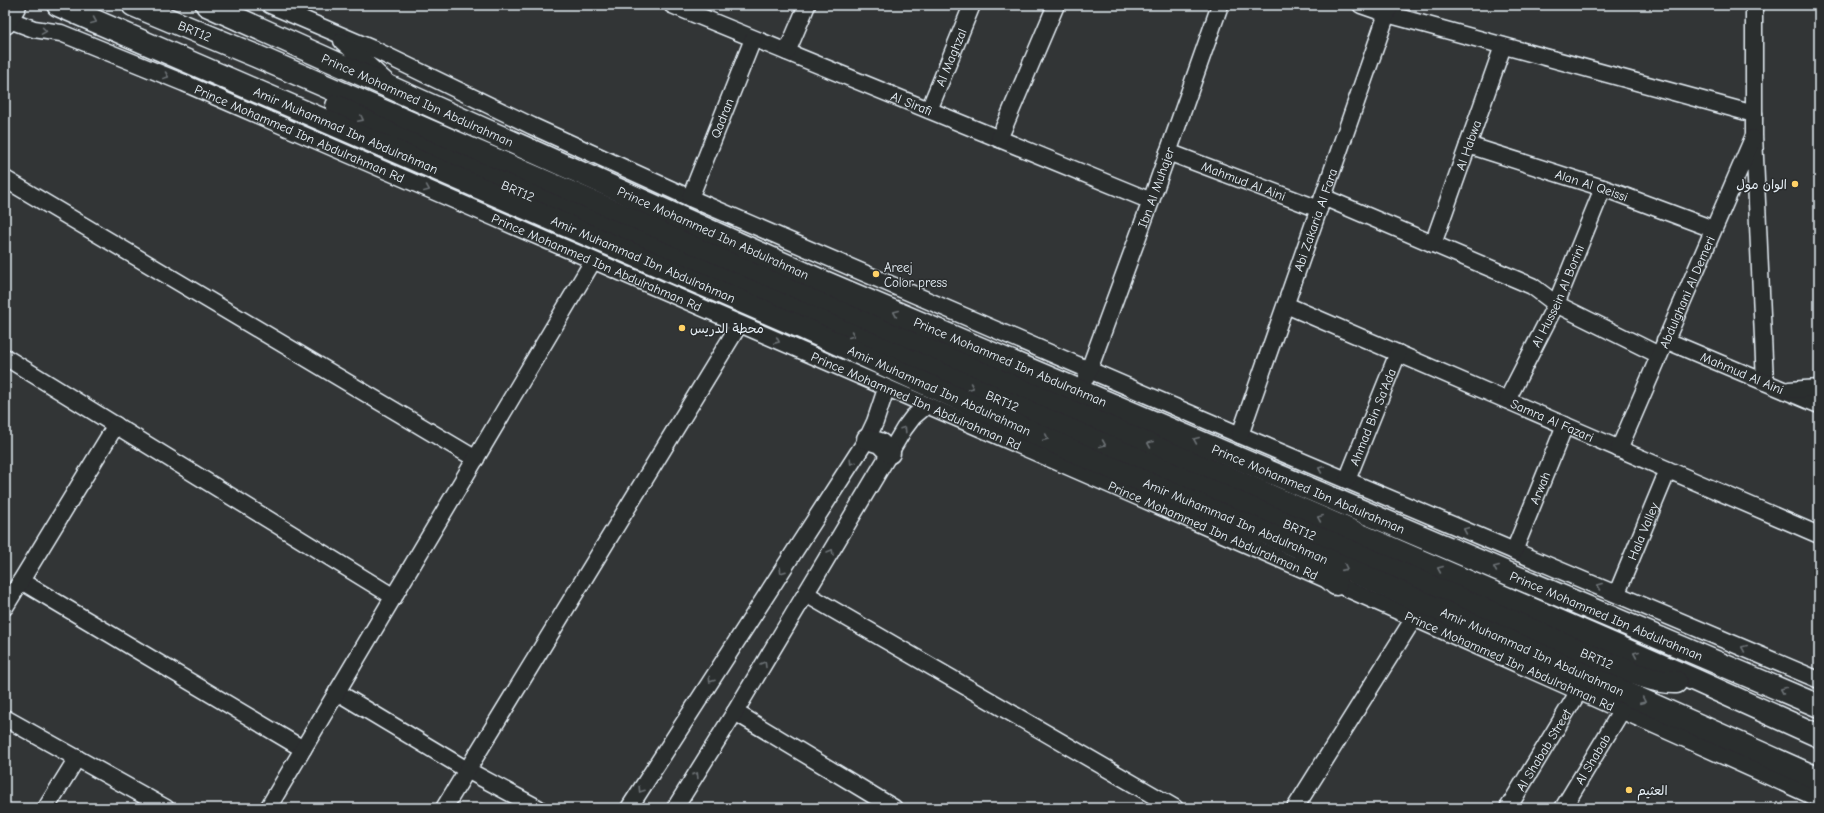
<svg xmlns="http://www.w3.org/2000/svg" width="1824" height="813" viewBox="0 0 1824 813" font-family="'Comic Neue','Playpen Sans Arabic',sans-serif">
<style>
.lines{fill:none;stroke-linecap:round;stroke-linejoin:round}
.minor-casing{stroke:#e8f1f8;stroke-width:19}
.tertiary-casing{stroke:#e8f1f8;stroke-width:23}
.secondary-casing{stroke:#e8f1f8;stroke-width:25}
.primary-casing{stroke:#e8f1f8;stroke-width:25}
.minor{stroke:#2a2d2e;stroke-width:16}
.tertiary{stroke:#2a2d2e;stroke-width:20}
.secondary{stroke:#2a2d2e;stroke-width:22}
.primary{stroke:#2a2d2e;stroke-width:22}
.oneway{stroke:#6c7275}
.poi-dot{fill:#ffd166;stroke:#2a2d2e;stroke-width:1.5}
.labels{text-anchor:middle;stroke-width:3;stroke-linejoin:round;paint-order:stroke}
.street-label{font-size:13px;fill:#e8f1f8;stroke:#2a2d2e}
.poi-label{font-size:13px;fill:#e8f1f8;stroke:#2a2d2e;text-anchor:start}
</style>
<rect width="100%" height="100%" fill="#323536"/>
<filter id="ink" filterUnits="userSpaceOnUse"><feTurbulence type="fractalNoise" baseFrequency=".025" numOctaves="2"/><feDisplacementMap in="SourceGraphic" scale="8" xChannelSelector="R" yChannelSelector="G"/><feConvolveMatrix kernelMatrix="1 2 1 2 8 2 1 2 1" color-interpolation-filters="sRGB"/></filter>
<g filter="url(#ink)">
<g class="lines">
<g class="minor-casing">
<g id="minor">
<path d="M270,5l103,44 159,77 158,72 550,237 579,245"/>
<path id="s1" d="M672,5l479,196"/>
<path d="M1361,5l26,9 367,100"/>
<path d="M1754,5v130l11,247"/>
<path id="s2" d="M7,19l27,10 27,4 123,50c545,237 1093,471 1635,716"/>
<path d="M342,41l45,41"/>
<path d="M787,52l20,-47"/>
<path id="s3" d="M929,110l43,-105"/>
<path d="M999,139l57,-134"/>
<path id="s4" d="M1468,145l135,43 110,41"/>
<path id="s5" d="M1168,152l151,57"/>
<path d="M5,179l471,280"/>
<path d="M1323,197l209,89 24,18 103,51"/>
<path id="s6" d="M690,198l63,-159"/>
<path id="s7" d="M1433,244l70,-198"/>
<path id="s8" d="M1286,305l533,230"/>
<path id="s9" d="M1665,340l154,65"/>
<path d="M5,357l389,240"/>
<path id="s10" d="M1086,378l65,-177 69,-196"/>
<path d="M1789,390l30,-2"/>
<path id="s11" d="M1507,400l49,-96 47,-116"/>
<path id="s12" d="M1240,435l150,-430"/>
<path id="s13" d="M1619,449l134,-311"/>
<path id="s14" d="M1347,480l51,-127"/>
<path id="s15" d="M1514,551l51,-126"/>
<path d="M21,581l282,168"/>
<path id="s16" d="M1617,593l51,-123"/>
<path d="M806,594l369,214"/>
<path d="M5,607l111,-182"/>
<path d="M337,692l130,78 71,38"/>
<path d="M735,712l159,96"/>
<path d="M5,718l161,90"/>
<path d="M46,808l31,-50"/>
<path d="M268,808l325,-547"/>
<path d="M444,808l295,-483"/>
<path d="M629,808l238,-369 8,-17 11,-33"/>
<path d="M675,808l60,-96 169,-283 9,-12 13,-11"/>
<path d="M1295,808l119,-190"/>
<path id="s17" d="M1508,808l71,-117"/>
<path id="s18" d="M1563,808l59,-98"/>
</g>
</g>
<g class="tertiary-casing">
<path id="tertiary" d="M867,439l13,4 10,10"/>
</g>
<g class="secondary-casing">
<g id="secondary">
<path id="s19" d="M133,5l123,51 1441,625 122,55"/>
<path d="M5,23l10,-18"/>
<path id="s20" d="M337,106l69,36 1193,517c22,9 53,24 77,23"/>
</g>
</g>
<g class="primary-casing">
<g id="primary">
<path id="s21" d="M58,5l745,323 297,135 192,81 527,235"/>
<path id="s22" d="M207,5l610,274 1002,427"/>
<path d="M1306,557l30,27"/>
</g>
</g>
<use href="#minor" class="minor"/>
<use href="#tertiary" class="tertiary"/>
<use href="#secondary" class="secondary"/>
<use href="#primary" class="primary"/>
</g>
<defs><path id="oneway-chevron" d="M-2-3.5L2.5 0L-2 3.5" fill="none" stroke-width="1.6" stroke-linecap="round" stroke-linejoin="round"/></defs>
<g class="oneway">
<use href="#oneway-chevron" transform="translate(94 21) rotate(23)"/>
<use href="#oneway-chevron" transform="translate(44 31) rotate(9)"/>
<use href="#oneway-chevron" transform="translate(166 76) rotate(22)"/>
<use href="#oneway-chevron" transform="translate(361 119) rotate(27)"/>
<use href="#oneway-chevron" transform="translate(427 189) rotate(23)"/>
<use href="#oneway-chevron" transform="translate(896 313) rotate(-157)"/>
<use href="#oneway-chevron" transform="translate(852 335) rotate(23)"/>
<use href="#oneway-chevron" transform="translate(777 341) rotate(24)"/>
<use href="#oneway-chevron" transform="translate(971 387) rotate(23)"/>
<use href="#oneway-chevron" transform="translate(904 429) rotate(-57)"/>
<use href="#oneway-chevron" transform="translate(1046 438) rotate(24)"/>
<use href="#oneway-chevron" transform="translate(1196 440) rotate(-157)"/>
<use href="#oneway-chevron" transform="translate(1103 444) rotate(23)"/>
<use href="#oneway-chevron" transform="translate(1150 444) rotate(-157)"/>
<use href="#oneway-chevron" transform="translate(852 462) rotate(123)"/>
<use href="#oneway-chevron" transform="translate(1321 469) rotate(-157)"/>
<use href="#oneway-chevron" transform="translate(1320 518) rotate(-157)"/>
<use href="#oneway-chevron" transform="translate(1466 530) rotate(-157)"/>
<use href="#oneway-chevron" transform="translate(831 552) rotate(-59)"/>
<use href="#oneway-chevron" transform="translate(1345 568) rotate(24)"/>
<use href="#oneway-chevron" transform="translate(1496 568) rotate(-157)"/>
<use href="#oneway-chevron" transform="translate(1440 569) rotate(-157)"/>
<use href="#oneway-chevron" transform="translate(782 571) rotate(123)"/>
<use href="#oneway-chevron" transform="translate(1599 586) rotate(-158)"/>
<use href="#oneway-chevron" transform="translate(1744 648) rotate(-157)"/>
<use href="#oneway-chevron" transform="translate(1636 654) rotate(-157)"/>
<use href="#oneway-chevron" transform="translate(764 664) rotate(-59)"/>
<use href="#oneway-chevron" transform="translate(711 680) rotate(123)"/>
<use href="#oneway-chevron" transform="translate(1783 690) rotate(-157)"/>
<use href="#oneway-chevron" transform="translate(1643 701) rotate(24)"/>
<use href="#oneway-chevron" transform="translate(696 775) rotate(-58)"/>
<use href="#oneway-chevron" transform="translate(641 790) rotate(123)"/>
</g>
</g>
<g class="poi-dot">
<circle cx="1795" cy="184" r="4"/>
<circle cx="876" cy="274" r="4"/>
<circle cx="682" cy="328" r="4"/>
<circle cx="1629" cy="790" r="4"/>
</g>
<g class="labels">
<g class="street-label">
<text dy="5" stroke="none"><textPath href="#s19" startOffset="67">BRT12</textPath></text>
<text dy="5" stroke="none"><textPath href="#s3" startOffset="57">Al Maghzal</textPath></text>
<text dy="5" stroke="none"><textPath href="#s22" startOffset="231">Prince Mohammed Ibn Abdulrahman</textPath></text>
<text dy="5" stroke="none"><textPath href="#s1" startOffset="259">Al Sirafi</textPath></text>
<text dy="5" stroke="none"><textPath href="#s6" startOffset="86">Qadran</textPath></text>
<text dy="5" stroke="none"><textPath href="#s21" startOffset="314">Amir Muhammad Ibn Abdulrahman</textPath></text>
<text dy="5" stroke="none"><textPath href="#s2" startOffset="315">Prince Mohammed Ibn Abdulrahman Rd</textPath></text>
<text dy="5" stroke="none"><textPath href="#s7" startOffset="105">Al Habwa</textPath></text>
<text dy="5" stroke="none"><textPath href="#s5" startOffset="81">Mahmud Al Aini</textPath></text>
<text dy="5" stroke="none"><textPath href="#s4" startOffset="130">Alan Al Qeissi</textPath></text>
<text dy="5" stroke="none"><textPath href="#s10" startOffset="203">Ibn Al Muhajer</textPath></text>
<text dy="5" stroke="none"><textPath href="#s20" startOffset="200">BRT12</textPath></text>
<text dy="5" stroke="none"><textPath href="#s12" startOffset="228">Abi Zakaria Al Fara</textPath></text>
<text dy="5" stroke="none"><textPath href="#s22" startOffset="555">Prince Mohammed Ibn Abdulrahman</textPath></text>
<text dy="5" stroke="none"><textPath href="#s21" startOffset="638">Amir Muhammad Ibn Abdulrahman</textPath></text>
<text dy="5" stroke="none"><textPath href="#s2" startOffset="639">Prince Mohammed Ibn Abdulrahman Rd</textPath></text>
<text dy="5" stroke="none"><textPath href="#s13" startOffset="171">Abdulghani Al Demeri</textPath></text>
<text dy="5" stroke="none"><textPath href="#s11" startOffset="116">Al Hussein Al Borini</textPath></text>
<text dy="5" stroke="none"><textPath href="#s22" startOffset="879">Prince Mohammed Ibn Abdulrahman</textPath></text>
<text dy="5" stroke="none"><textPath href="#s9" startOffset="84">Mahmud Al Aini</textPath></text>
<text dy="5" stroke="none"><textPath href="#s21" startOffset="962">Amir Muhammad Ibn Abdulrahman</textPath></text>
<text dy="5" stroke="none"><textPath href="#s20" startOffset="728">BRT12</textPath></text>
<text dy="5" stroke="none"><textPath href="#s2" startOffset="987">Prince Mohammed Ibn Abdulrahman Rd</textPath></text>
<text dy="5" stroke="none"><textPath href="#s14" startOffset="68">Ahmad Bin Sa'Ada</textPath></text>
<text dy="5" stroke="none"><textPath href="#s8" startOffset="290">Samra Al Fazari</textPath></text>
<text dy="5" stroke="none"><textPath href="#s22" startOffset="1203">Prince Mohammed Ibn Abdulrahman</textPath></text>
<text dy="5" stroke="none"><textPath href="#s15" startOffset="68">Arwah</textPath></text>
<text dy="5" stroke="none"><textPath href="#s21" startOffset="1286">Amir Muhammad Ibn Abdulrahman</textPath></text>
<text dy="5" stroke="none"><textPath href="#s20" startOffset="1052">BRT12</textPath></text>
<text dy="5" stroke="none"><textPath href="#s2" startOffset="1311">Prince Mohammed Ibn Abdulrahman Rd</textPath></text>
<text dy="5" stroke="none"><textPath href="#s16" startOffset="67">Hala Valley</textPath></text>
<text dy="5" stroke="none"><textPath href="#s22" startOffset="1527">Prince Mohammed Ibn Abdulrahman</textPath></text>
<text dy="5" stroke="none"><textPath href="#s21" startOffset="1610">Amir Muhammad Ibn Abdulrahman</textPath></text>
<text dy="5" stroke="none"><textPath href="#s20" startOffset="1376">BRT12</textPath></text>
<text dy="5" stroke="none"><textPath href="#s2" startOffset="1635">Prince Mohammed Ibn Abdulrahman Rd</textPath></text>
<text dy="5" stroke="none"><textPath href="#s17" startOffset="68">Al Shabab Street</textPath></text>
<text dy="5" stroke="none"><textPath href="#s18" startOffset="57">Al Shabab</textPath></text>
</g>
<g class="poi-label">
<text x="1787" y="189" text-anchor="end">الوان مول</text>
<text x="884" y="272">Areej<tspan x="884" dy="15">Color press</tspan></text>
<text x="690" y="333">محطة الدريس</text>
<text x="1637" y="795">العثيم</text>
</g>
</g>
<rect width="1824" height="813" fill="none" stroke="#2a2d2e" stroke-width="20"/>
<rect x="10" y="10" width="1804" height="793" fill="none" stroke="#e8f1f8" stroke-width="1.5" filter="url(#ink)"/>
</svg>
